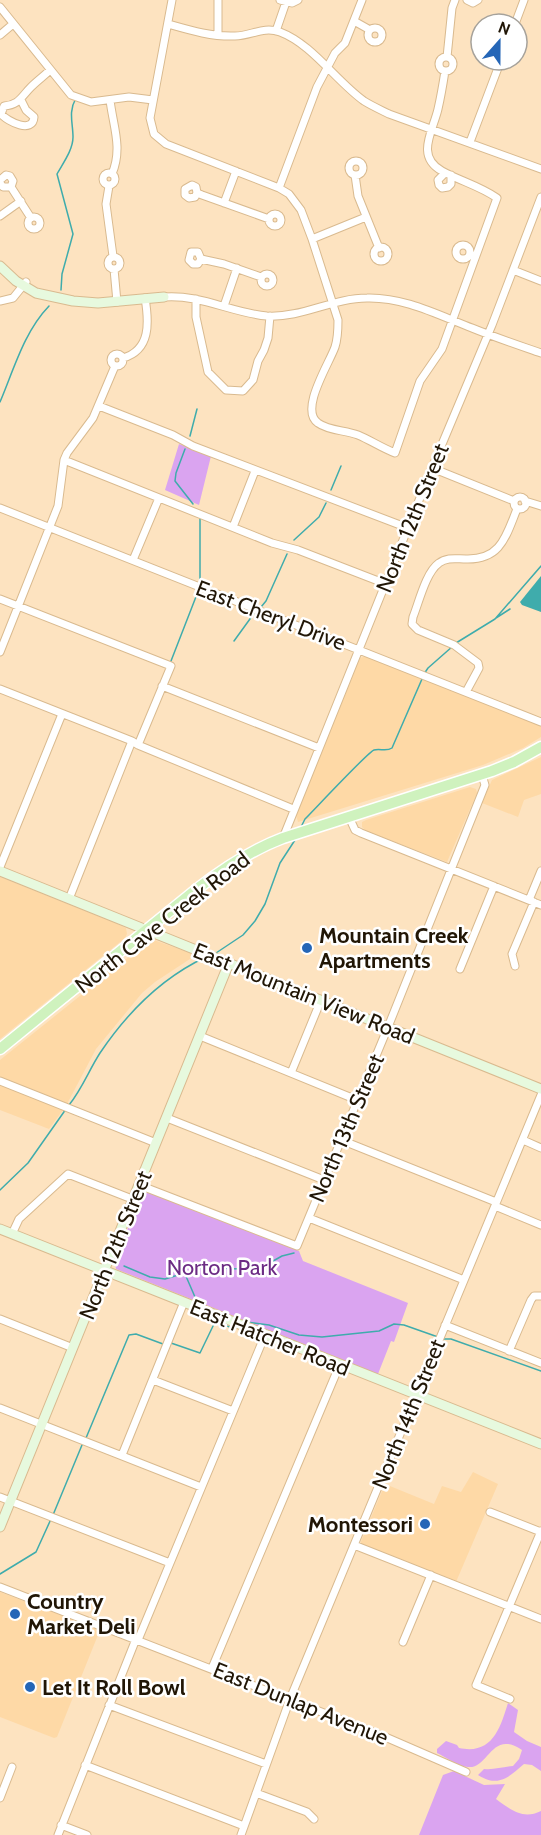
<svg xmlns="http://www.w3.org/2000/svg" width="541" height="1835" viewBox="0 0 541 1835" font-family="Cabin,sans-serif">
<style>
.built{fill:#fed9a6}
.green{fill:#daa4f0}
.water{fill:#3facac}
.lines{fill:none;stroke-linecap:round;stroke-linejoin:round}
.stream{stroke:#3facac;stroke-width:1.5}
.street-casing{stroke:#d9ba8f;stroke-width:9}
.secondary-casing{stroke:#d9ba8f;stroke-width:11}
.primary-casing{stroke:#fff;stroke-width:13}
.street{stroke:#fff;stroke-width:7}
.secondary{stroke:#e7f9de;stroke-width:9}
.primary{stroke:#cff2be;stroke-width:10}
.poi-dot{fill:#2566b7;stroke:#fff;stroke-width:2}
.labels{text-anchor:middle;stroke-width:5;stroke-linejoin:round;paint-order:stroke}
.street-label{font-size:22px;fill:#211606;stroke:#fff}
.poi-label{font-size:22px;font-weight:bold;fill:#211606;stroke:#fff;text-anchor:start}
.park-label{font-size:22px;fill:#6c2b84;stroke:#fff}
</style>
<rect width="100%" height="100%" fill="#fde3c0"/>
<path class="built" d="M366,656l175,69v12l-18,11 -40,17 -185,57 -2,-7 64,-157z
M541,757v37l-17,6 -6,17 -36,-14 10,-23z
M470,787l6,2 1,4 -30,69 -81,-31 -4,-4v-5l4,-2z
M0,877l113,45 13,6 1,6 -2,4 -125,101z
M151,939l45,16 -41,27 -13,11 -46,56 -29,55 -67,-27v-17z
M0,1084l62,25 1,1 -14,19 -49,-19z
M473,1472l25,12 -42,98 -96,-38 25,-60 49,20 8,-18 19,6z
M0,1592l100,38 -43,107 -3,1 -54,-21z"/>
<path class="green" d="M179,444l32,12 -12,49 -34,-15z
M148,1192l151,59 4,10 105,42 -14,39 -3,-1 -13,33 -262,-105 -1,-6 25,-68z
M508,1703l10,7 -4,22 13,9 14,6v24l-9,-6 -8,-1c-15,13 -26,24 -46,11l6,-6c10,1 18,-2 29,-3l6,-7 3,-9c-31,-21 -33,19 -54,17 -9,0 -22,-10 -31,-14v-4l9,-8 11,4 2,3c33,7 41,-19 49,-45z
M454,1771l30,14 21,-1 -9,15c15,11 27,21 45,12v24h-122l24,-60z"/>
<path class="water" d="M541,576v36l-19,-7 -2,-3z"/>
<g class="lines">
<path class="stream" d="M61,290l1,-16 11,-40 -16,-60c6,-11 16,-24 16,-37 0,-14 -5,-25 3,-39
M0,402c14,-33 24,-70 49,-96
M190,436l7,-27
M185,449l-9,24 -1,8 18,23
M331,490l10,-24
M294,540l25,-23 7,-14
M200,585v-66
M261,607l5,-6 21,-47
M496,618l14,-9
M234,641l21,-29
M456,643l39,-24 46,-53
M171,661l28,-72
M424,674l4,-6 25,-22
M301,827l4,-8c10,-10 63,-67 69,-69 6,-2 12,2 18,-2l30,-69
M216,953l27,-18 12,-14 10,-17 15,-41 15,-23
M69,1105c13,-16 20,-35 31,-52 27,-40 61,-75 106,-96
M0,1190l28,-27 38,-54
M124,1266l26,11 15,2 46,-14 20,4 23,-1 12,-3 16,-9 12,-3
M185,1274l10,23
M246,1322l23,3 30,10 23,2 57,-6 15,-7 10,1 34,12
M443,1339h8l90,32
M171,1343l29,10 14,-29 7,-1 13,6 3,-2
M86,1438l43,-103 7,-1 27,10
M53,1515l29,-70
M0,1574l36,-22 15,-33"/>
<g class="street-casing">
<path id="street" d="M172,0l-22,118 4,16 12,10 113,44 10,6 12,16 11,29 26,81c0,10 0,18 -3,27 -6,17 -36,63 -17,76 11,8 27,7 40,12 12,5 24,13 37,18l25,-72 22,-32 55,-151c-17,-12 -37,-17 -55,-27 -27,-15 -9,-40 -4,-62 3,-13 5,-25 7,-38
M218,0v35
M280,0l12,3 6,-3
M467,0l6,3 5,-3
M0,7l71,88 20,7 38,-5 24,3
M354,21l16,9
M168,24c21,6 44,13 67,12 16,0 28,-10 45,-4 32,12 56,49 84,69 8,5 17,9 25,13l152,55
M515,24l9,-24
M368 35a7 7 0 1 1 14 0a7 7 0 1 1-14 0Z
M276,31l10,-29
M0,35l13,-11
M439 64a7 7 0 1 1 14 0a7 7 0 1 1-14 0Z
M447,57l5,-49 3,-8
M21,100l5,10 8,7c-1,17 -26,5 -33,-3l3,-8c15,-1 17,-9 27,-19 6,-6 13,-11 19,-17
M110,100c3,26 13,48 2,74
M470,142l31,-82
M349 168a7 7 0 1 1 14 0a7 7 0 1 1-14 0Z
M103 179a6 6 0 1 1 12 0a6 6 0 1 1-12 0Z
M445,173l-7,7 1,5 3,3 6,-1 3,-3v-9
M355,175l3,21 21,52
M0,180l6,-5 4,1 3,5 -2,6h-8l-3,-4
M109,186l-3,18 7,52
M11,187l20,31
M279,188l38,-101 18,-34 10,-10 17,-43
M197,193l-1,-6 -4,-2 -7,4v6l4,3 6,-1 2,-4 5,2 67,24
M224,203l12,-32
M269 220a6 6 0 1 1 12 0a6 6 0 1 1-12 0Z
M0,216l21,-15
M28 223a6 6 0 1 1 12 0a6 6 0 1 1-12 0Z
M312,239l54,-22
M456 252a7 7 0 1 1 14 0a7 7 0 1 1-14 0Z
M374 254a7 7 0 1 1 14 0a7 7 0 1 1-14 0Z
M108 263a6 6 0 1 1 12 0a6 6 0 1 1-12 0Z
M201,259l-3,5h-5l-4,-4 2,-8h7l3,7 23,5 37,13
M114,269l3,33
M513,270l28,11
M261 280a6 6 0 1 1 12 0a6 6 0 1 1-12 0Z
M164,297c36,-3 68,16 103,19 35,2 66,-18 100,-18 37,-1 71,17 105,30 22,9 46,17 69,25
M196,299v18l12,55 18,18 17,1 10,-11 5,-19 6,-11 4,-12 2,-22
M0,301l13,-3 13,-16
M224,306l13,-38
M111 360a6 6 0 1 1 12 0a6 6 0 1 1-12 0Z
M123,358c28,-8 26,-36 22,-60
M99,406l74,29 20,11 215,82
M64,460l208,83 26,7 88,34
M432,468l82,33
M514 503a6 6 0 1 1 12 0a6 6 0 1 1-12 0Z
M525,501l16,5
M0,508l541,214
M233,527l22,-56
M133,560l26,-62
M0,599l171,67 -33,79
M0,652l58,-146 6,-46 3,-7 26,-35 22,-52
M162,686l157,62
M0,689l132,52 6,4 155,64
M466,692l13,-24 -1,-5 -24,-18 -36,-15 -6,-6 1,-7c6,-15 13,-45 26,-54 8,-6 17,-4 27,-4 35,1 40,-23 51,-50
M349,817l6,13 6,3 180,72
M283,838l149,-370 60,-143 49,-128
M0,867l62,-153
M69,899l63,-158
M529,900l12,-29
M515,966l-3,-12 22,-52
M460,969l34,-83
M200,1036l157,64
M291,1073l30,-73
M0,1081l156,62
M167,1118l157,62
M341,1140l155,62
M523,1140l18,8
M139,1185l158,61 91,-219 97,-242 -3,-10
M495,1206l46,19
M309,1218l155,62
M12,1234l7,-15 49,-45 64,25
M0,1319l73,29
M445,1325l96,38
M509,1351l22,-51 3,-4h7
M153,1380l80,31
M0,1408l201,79
M122,1455l62,-153
M0,1497l170,66
M490,1512l51,20
M354,1545l187,74
M0,1587l383,149 83,36
M138,1640l127,-305
M403,1642l28,-67
M212,1668l128,-304
M510,1699l-34,-14 65,-154
M109,1705l157,59
M85,1765l159,61
M256,1793l51,19 7,7
M0,1798l12,-31
M61,1825l26,10
M58,1835l78,-196
M241,1835l49,-136 251,-604"/>
</g>
<g class="secondary-casing">
<path id="secondary" d="M0,266l16,15 20,12 37,8 25,2 66,-6
M0,871l541,218
M0,1229l541,215
M0,1527l229,-564"/>
</g>
<g class="primary-casing">
<path id="primary" d="M0,1049l197,-160c27,-21 54,-39 86,-51l209,-67 22,-9 27,-15"/>
</g>
<use href="#street" class="street"/>
<use href="#secondary" class="secondary"/>
<use href="#primary" class="primary"/>
</g>
<g class="poi-dot">
<circle cx="307" cy="948" r="6"/>
<circle cx="425" cy="1524" r="6"/>
<circle cx="15" cy="1614" r="6"/>
<circle cx="30" cy="1687" r="6"/>
</g>
<g class="labels">
<g class="street-label">
<text transform="translate(412 518) rotate(-68)" y="8">North 12th Street</text>
<text transform="translate(271 615) rotate(21)" y="8">East Cheryl Drive</text>
<text transform="translate(162 922) rotate(-38)" y="8">North Cave Creek Road</text>
<text transform="translate(304 993) rotate(22)" y="8">East Mountain View Road</text>
<text transform="translate(346 1128) rotate(-67)" y="8">North 13th Street</text>
<text transform="translate(115 1245) rotate(-68)" y="8">North 12th Street</text>
<text transform="translate(270 1337) rotate(22)" y="8">East Hatcher Road</text>
<text transform="translate(408 1414) rotate(-68)" y="8">North 14th Street</text>
<text transform="translate(301 1703) rotate(22)" y="8">East Dunlap Avenue</text>
</g>
<g class="poi-label">
<text x="319" y="943">Mountain Creek<tspan x="319" dy="25">Apartments</tspan></text>
<text x="413" y="1532" text-anchor="end">Montessori</text>
<text x="27" y="1609">Country<tspan x="27" dy="25">Market Deli</tspan></text>
<text x="42" y="1695">Let It Roll Bowl</text>
</g>
<g class="park-label">
<text x="222" y="1275">Norton Park</text>
</g>
</g>
<g transform="translate(499 42) rotate(21)"><circle r="28" fill="#ffffff" stroke="#a6a29b" stroke-width="1.5"/>
<path d="M0-4.5L10 22L0 15L-10 22Z" fill="#2566b7"/>
<text y="-9" font-size="16" font-weight="bold" text-anchor="middle" fill="#211606">N</text>
</g>
</svg>
